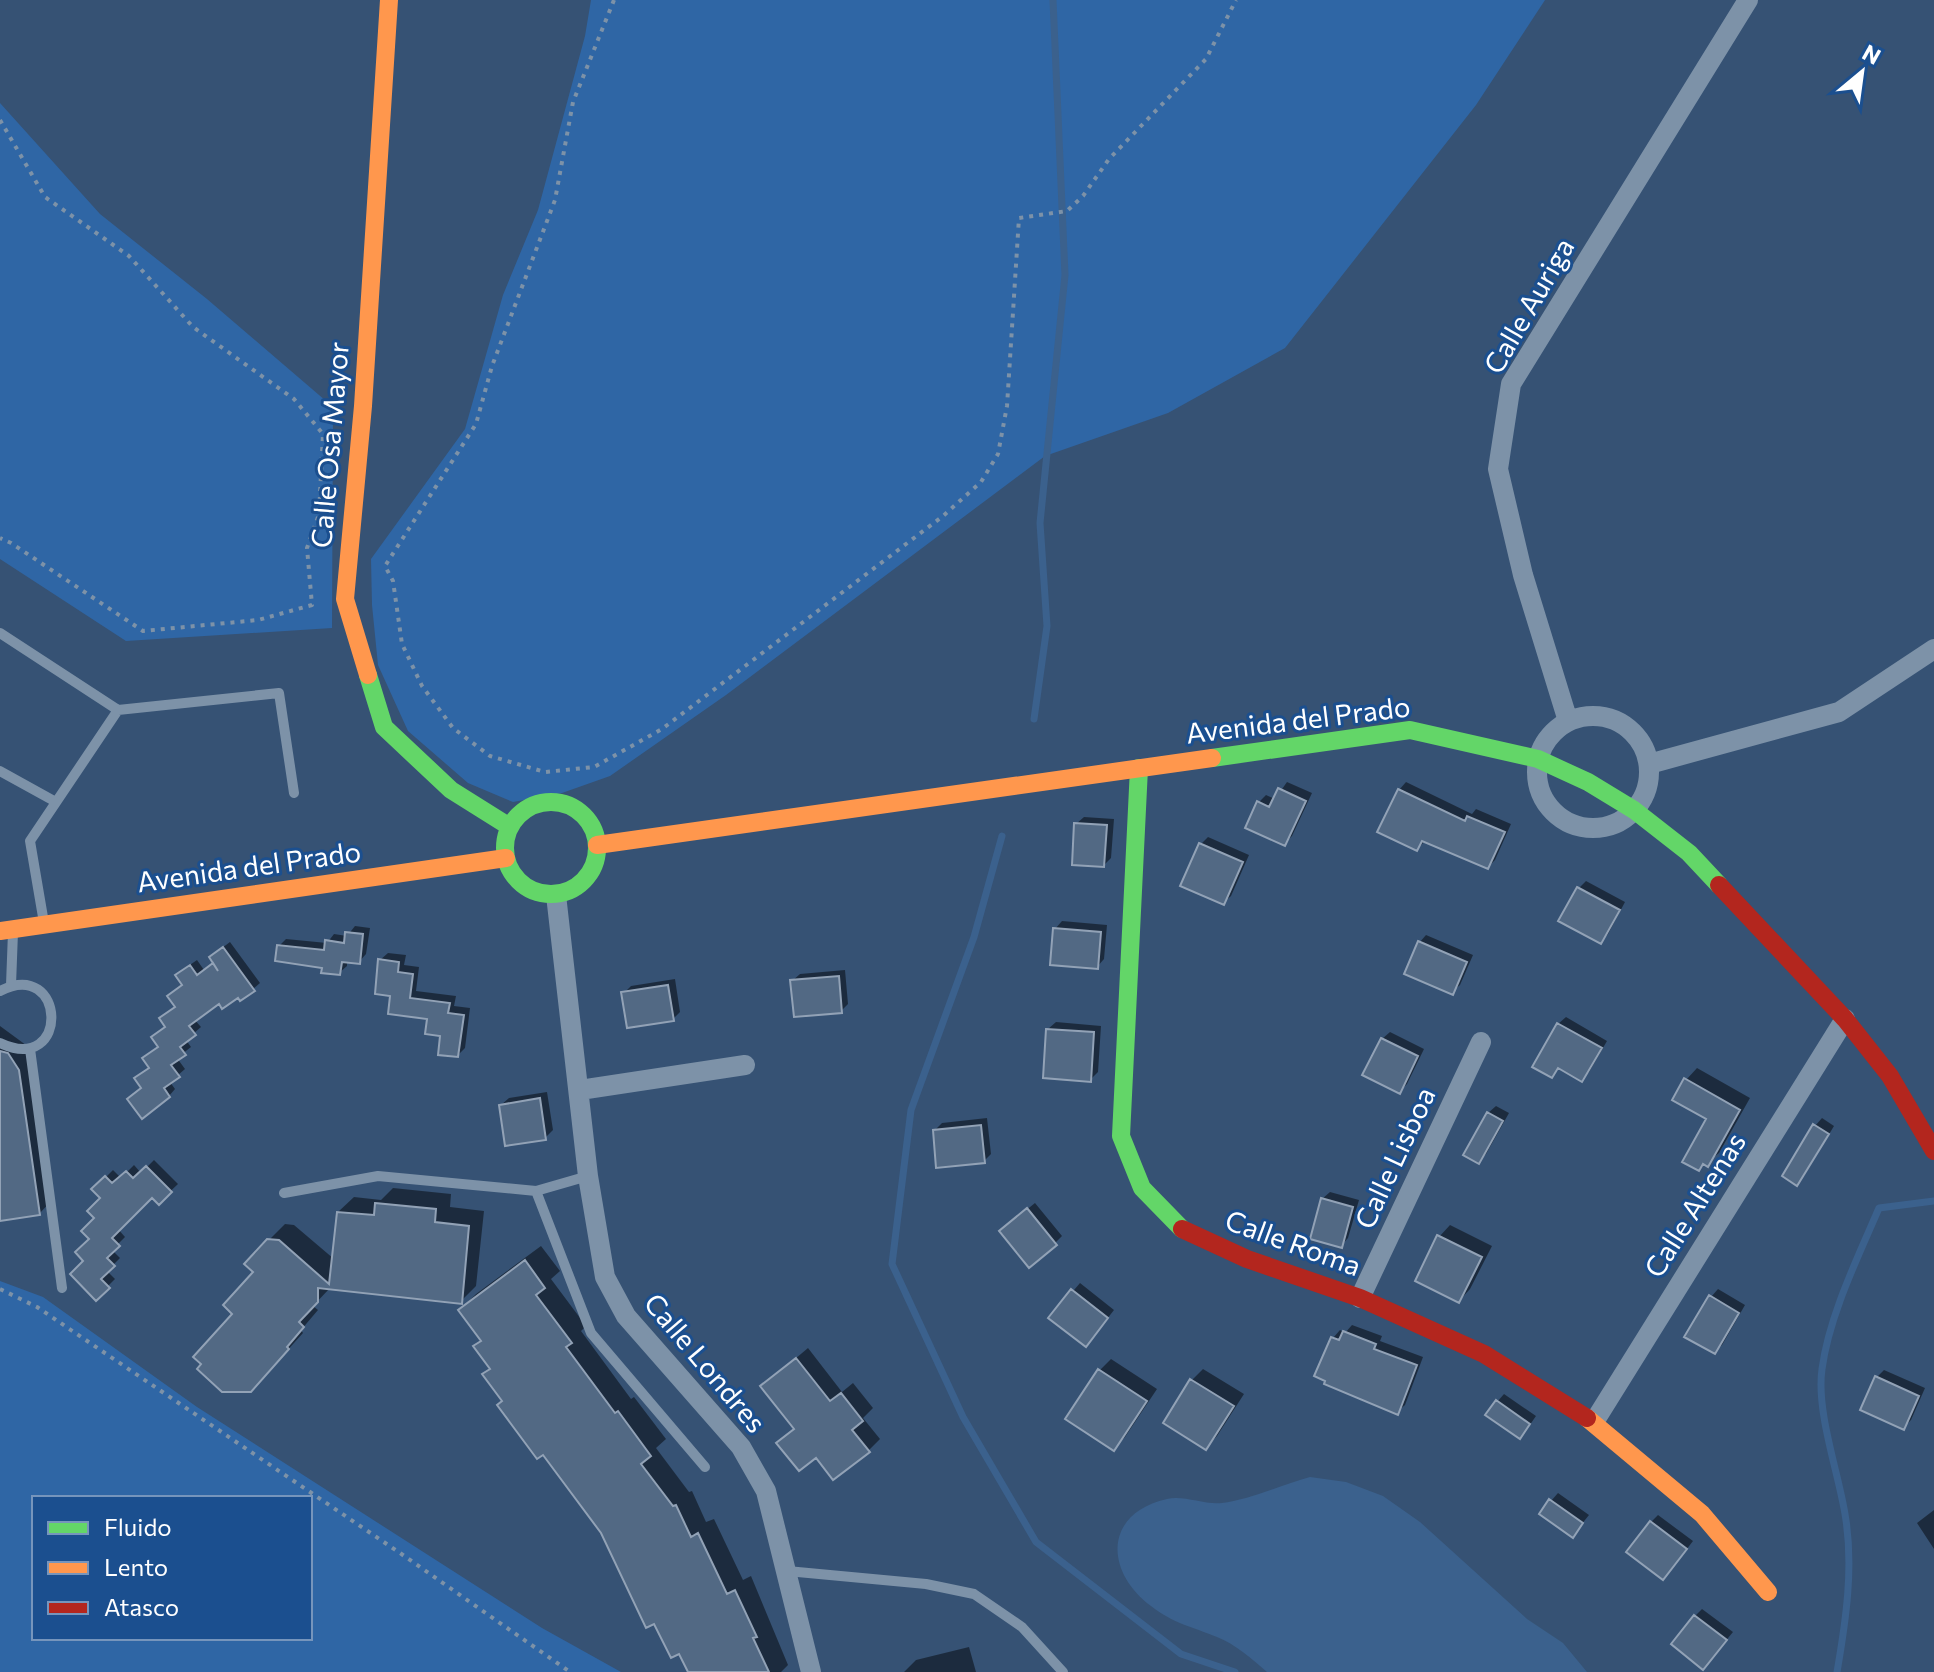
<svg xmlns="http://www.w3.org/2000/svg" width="1934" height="1672" viewBox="0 0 1934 1672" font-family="Commissioner,sans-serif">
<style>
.green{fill:#2f66a5;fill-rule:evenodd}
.water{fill:#3b618d}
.shadow{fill:#0007}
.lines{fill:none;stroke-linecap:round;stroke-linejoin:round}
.stream{stroke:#3b618d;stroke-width:7}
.building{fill:#526984;stroke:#92a2b6;stroke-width:2}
.path{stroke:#7d92a8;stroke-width:4;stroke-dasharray:4 6;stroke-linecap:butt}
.lane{stroke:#7d92a8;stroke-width:10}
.street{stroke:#7d92a8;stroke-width:20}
.fast{stroke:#63d668;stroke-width:18}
.slow{stroke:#ff974d;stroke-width:18}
.jam{stroke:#b3261e;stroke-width:18}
.labels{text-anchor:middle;stroke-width:6;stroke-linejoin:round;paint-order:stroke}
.street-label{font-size:28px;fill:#fff;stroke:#1b4f8f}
</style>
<rect width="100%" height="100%" fill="#365274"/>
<path class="green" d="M591,0h954l-69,105 -191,243 -117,65 -123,43 -319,239 -116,81 -48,17 -49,9 -45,-19 -60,-52 -30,-66 -6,-60 -1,-46 94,-130 38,-134 35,-85 47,-174z
M0,103l100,111 107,85 126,108 -1,221 -206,13 -126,-82z
M0,1281l43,16 154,110 345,221 79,44h-621zM34,1498h276v140h-276z"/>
<path class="water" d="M1310,1477l36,5 37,14 37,26 107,97 36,24 24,29h-320c-15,-13 -32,-28 -50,-35 -24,-10 -45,-14 -66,-31 -47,-35 -47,-93 16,-107 17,-4 37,6 55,4 26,-3 62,-19 88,-26z"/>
<path class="shadow" d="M1287,782l25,11 -20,43 -8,8 -25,-42 7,-7 9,4z
M1406,782l66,32 4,-5 35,15 -16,36 -7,7 -64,-25 -7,7 -18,-59z
M1084,817l30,2 -3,39 -7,7 -28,-41z
M1208,837l41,18 -18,41 -8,7 -22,-59z
M1586,881l39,21 -17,32 -7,8 -22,-54z
M1062,921l45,4 -3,34 -7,8 -42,-38z
M355,926l15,2 -4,26 -7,8 -12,-2v6l-8,7 -60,-27 7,-7 41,4 7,-9 13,2z
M1426,935l47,20 -13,30 -8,7 -33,-49z
M230,942l30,41 -7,6 -34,13 -25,17 7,8 -15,13 5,7 -14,11 8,11 -15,13 5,7 -6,7 -26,-9 8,-20v-15l9,-6 7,-20 -5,-8 14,-12 8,-22v-15l13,-9 7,10 11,-8 3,-11z
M388,953l18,2 -2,10 15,2 -3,24 40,5 -2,10 16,2 -5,40 -7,7 -29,-38 -37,-23 -12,-34z
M845,970l3,34 -7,7 -49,-30 8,-7z
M675,979l5,33 -7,7 -49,-26 7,-7z
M1566,1017l41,24 -18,31 -7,7 -22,-12 -8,9 6,-52z
M1056,1022l45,4 -3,46 -8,8 -42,-51z
M0,1026l30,22 24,150 -15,16 -39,5z
M1390,1032l34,17 -17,35 -7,7 -18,-52z
M1697,1068l53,30 -31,55 -20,16 10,-50 -23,-39z
M547,1092l6,38 -8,8 -44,-33 8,-7z
M1496,1106l13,7 -23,41 -8,7 10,-48z
M987,1118l4,36 -7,7 -49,-31 7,-7z
M1822,1118l12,8 -30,50 -8,7 19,-57z
M154,1160l24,24 -19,18 -7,-7 -34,34 7,8 -13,13 8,8 -13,13 8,8 -19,19 -10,-37 17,-63 -9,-9 19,-19 8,8 13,-13 7,8z
M393,1188l58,6 -1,13 34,4 -8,75 -15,15 -131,-13 -17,18 5,4 -17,20 2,3 -37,41 -31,-61 34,-73 16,-16 9,1 40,34 4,-47 16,-15 27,3z
M1330,1192l29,8 -11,38 -7,8 -19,-47z
M1035,1203l27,33 -7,7 -46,-19z
M1450,1225l42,21 -22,43 -11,12 -20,-64z
M541,1246l19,25 -9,8 35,47 -5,5 50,68 3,-2 32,42 -10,9 33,44 3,-1 14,31 8,-3 29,61 8,-4 37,89 -7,7h-91l-10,-20 -77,-120 -118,-158 6,-6 -8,-28 -23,-30 16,-16z
M1080,1283l34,27 -21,27 -42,-20z
M1718,1289l27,16 -23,40 -8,7 -3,-55z
M1352,1325l30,11 -2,5 43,16 -18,48 -8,7 -64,-74 7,-8 5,3z
M808,1348l34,44 11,-9 20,25 -10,10 17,21 -12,12 -89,-8 16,-15 -32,-42z
M1111,1359l46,30 -32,48 -11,11 -14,-78z
M1203,1369l41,25 -27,42 -11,12 -14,-68z
M1884,1370l41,18 -14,32 -7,7 -27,-50z
M1504,1394l32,22 -9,13 -30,-27z
M1558,1493l31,22 -16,20 -22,-34z
M1934,1510v39l-17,-26z
M1658,1515l35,26 -23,30 -19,-49z
M1702,1609l31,23 -23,28 -15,-44z
M969,1647l7,25h-72l12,-12z"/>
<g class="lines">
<path class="stream" d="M1034,719l13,-93 -7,-103 25,-248 -12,-275
M1002,836l-28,101 -63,173 -19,154 71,153 73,125 145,112 54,18
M1837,1672c9,-52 17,-106 8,-158 -7,-43 -29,-103 -23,-145 7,-53 36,-112 57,-161l55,-7"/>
</g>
<path class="building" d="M1278,788l28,13 -21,45 -40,-18 12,-27 12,6z
M1398,789l67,32 2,-5 38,16 -17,37 -66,-28 -5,10 -40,-19z
M1074,823l33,2 -3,42 -32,-2z
M1199,843l44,19 -19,43 -44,-19z
M1577,887l43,23 -19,34 -43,-23z
M1053,928l48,4 -3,37 -48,-4z
M345,932l18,2 -3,30 -18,-2 -2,13 -19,-2 1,-5 -47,-7 2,-16 47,5 1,-10 19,3z
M1418,941l49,21 -14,33 -49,-21z
M223,947l32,44 -15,10 -2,-3 -16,11 -3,-5 -30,22 7,9 -16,12 6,8 -15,10 9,12 -16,11 6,9 -28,22 -15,-20 14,-11 -7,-10 15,-10 -7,-10 16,-11 -7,-10 14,-10 -6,-9 16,-11 -8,-11 15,-11 -7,-10 15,-10 7,10 16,-12 5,8 -9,-14z
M378,959l21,3 -1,10 15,2 -3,24 40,5 -2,10 16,2 -6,42 -20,-2 2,-19 -15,-2 2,-15 -39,-5 2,-18 -15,-2z
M839,976l3,37 -48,4 -4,-37z
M668,985l6,36 -47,7 -6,-36z
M1557,1023l45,25 -20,34 -24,-14 -6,10 -20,-11z
M1046,1029l48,3 -3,50 -48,-4z
M1381,1038l37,18 -18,38 -38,-19z
M0,1051l8,2 11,17 21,145 -40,6z
M1684,1078l56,32 -32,57 -5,-3 -4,7 -17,-9 24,-43 -34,-19z
M540,1098l6,42 -41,6 -6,-41z
M1487,1112l16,9 -24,43 -16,-9z
M1813,1124l16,10 -32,52 -15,-10z
M981,1125l4,38 -49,5 -3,-38z
M146,1166l26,26 -13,13 -7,-7 -40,40 8,8 -13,12 8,8 -14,13 9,9 -14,13 -26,-27 13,-13 -8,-9 14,-13 -8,-8 13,-13 -7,-7 13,-13 -9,-9 14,-13 7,7 14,-12 7,7z
M1321,1198l32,9 -11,41 -32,-9z
M375,1203l61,6 -1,13 34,4 -7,78 -144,-16v14l-19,20 5,5 -17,20 2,2 -38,43h-29l-25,-23 4,-5 -8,-7 39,-43 -9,-9 30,-33 -9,-8 23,-25 12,1 50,44 8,-72 37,3z
M1027,1208l30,37 -28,23 -30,-37z
M1437,1235l45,22 -23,46 -44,-22z
M525,1260l20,28 -9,7 36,48 -6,4 49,66 3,-2 33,45 -10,8 32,42 3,-1 15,32 7,-4 29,61 8,-4 22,47 -4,1 16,34h-81l-9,-18 -8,4 -17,-34 -8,4 -45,-95 -58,-78 -6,4 -40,-54 5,-4 -20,-27 8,-5 -17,-23 8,-5 -23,-31z
M1071,1289l37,29 -22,29 -38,-29z
M1709,1295l30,18 -24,41 -31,-17z
M1343,1331l33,13 -2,5 43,16 -19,50 -74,-31 1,-3 -11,-5 17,-39 8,3z
M796,1358l34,43 11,-8 22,28 -11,9 18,22 -37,28 -17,-22 -17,13 -23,-28 18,-14 -34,-43z
M1098,1369l49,32 -33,50 -49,-32z
M1875,1376l44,20 -15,34 -44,-20z
M1190,1379l44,27 -28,44 -43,-27z
M1496,1400l34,24 -10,15 -35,-24z
M1549,1499l34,24 -10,15 -34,-24z
M1650,1521l37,28 -24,31 -37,-28z
M1694,1615l33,25 -24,30 -32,-26z"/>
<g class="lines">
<path class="path" d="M614,0l-41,102 -18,98 -63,166 -16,58 -91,142 8,15 9,63 20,42 31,42 37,28 55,16 49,-5 68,-38 281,-213 38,-34 17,-28 9,-48 12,-188 48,-7 16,-15 26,-37 97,-100 30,-59
M0,120l45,77 84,59 64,71 101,72 29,35 -4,80 -12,34 5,57 -54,15 -115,11 -132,-88 -11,-5
M0,1289l37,18 363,246 170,119"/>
<path class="lane" d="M0,633l118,77 161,-17 15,100
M0,771l56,31
M44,923l-14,-82 88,-131
M11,985l2,-53
M0,991c66,-34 71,85 0,52
M30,1049l32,239
M536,1191l52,-15
M284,1193l94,-17 158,15 55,142 114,134
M787,1571l139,13 48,10 48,33 41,45"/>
<path class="street" d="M1537 772a56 56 0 1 1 112 0a56 56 0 1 1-112 0Z
M1568,721l-45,-146 -25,-106 13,-85 237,-384
M1649,764l190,-52 95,-63
M556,895l32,281 17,101 21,39 115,131 25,44 45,181
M580,1090l165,-25
M1360,1298l121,-256
M1594,1422l251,-403"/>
<path class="fast" d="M368,675l16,52 67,63 59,37
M1212,758l198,-28 128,29 50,23 46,28 55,43 30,32
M1139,768l-18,368 21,52 40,41
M505 848a46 46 0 1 1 92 0a46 46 0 1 1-92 0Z"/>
<path class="slow" d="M368,675l-23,-76 18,-193 26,-406
M597,845l615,-87
M0,931l506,-73
M1587,1418l115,96 66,78"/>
<path class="jam" d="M1719,885l126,134 45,57 44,75
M1182,1229l65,30 113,39 124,56 103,64"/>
</g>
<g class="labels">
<g class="street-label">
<text transform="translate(1529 306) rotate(-60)" y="10">Calle Auriga</text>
<text transform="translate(330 445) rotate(-85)" y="10">Calle Osa Mayor</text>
<text transform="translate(1298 720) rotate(-7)" y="10">Avenida del Prado</text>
<text transform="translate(249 867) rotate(-8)" y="10">Avenida del Prado</text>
<text transform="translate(1395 1158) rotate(-65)" y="10">Calle Lisboa</text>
<text transform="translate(1695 1205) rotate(-58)" y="10">Calle Altenas</text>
<text transform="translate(1293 1243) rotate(20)" y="10">Calle Roma</text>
<text transform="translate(705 1363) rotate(50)" y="10">Calle Londres</text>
</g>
</g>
<rect x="32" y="1496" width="280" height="144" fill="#1b4f8f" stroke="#7695bc" stroke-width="2"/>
<rect x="48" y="1522" width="40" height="12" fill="#63d668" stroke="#7695bc" stroke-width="2"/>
<text x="104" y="1536" font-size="24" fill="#ffffff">Fluido</text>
<rect x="48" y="1562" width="40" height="12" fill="#ff974d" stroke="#7695bc" stroke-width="2"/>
<text x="104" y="1576" font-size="24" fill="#ffffff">Lento</text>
<rect x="48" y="1602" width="40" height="12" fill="#b3261e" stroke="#7695bc" stroke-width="2"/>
<text x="104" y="1616" font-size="24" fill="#ffffff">Atasco</text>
<g transform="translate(1862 72) rotate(29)" stroke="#1b4f8f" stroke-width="6" paint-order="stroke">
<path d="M0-6L14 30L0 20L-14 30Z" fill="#ffffff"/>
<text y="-12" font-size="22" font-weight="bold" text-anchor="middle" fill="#ffffff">N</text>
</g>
</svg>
